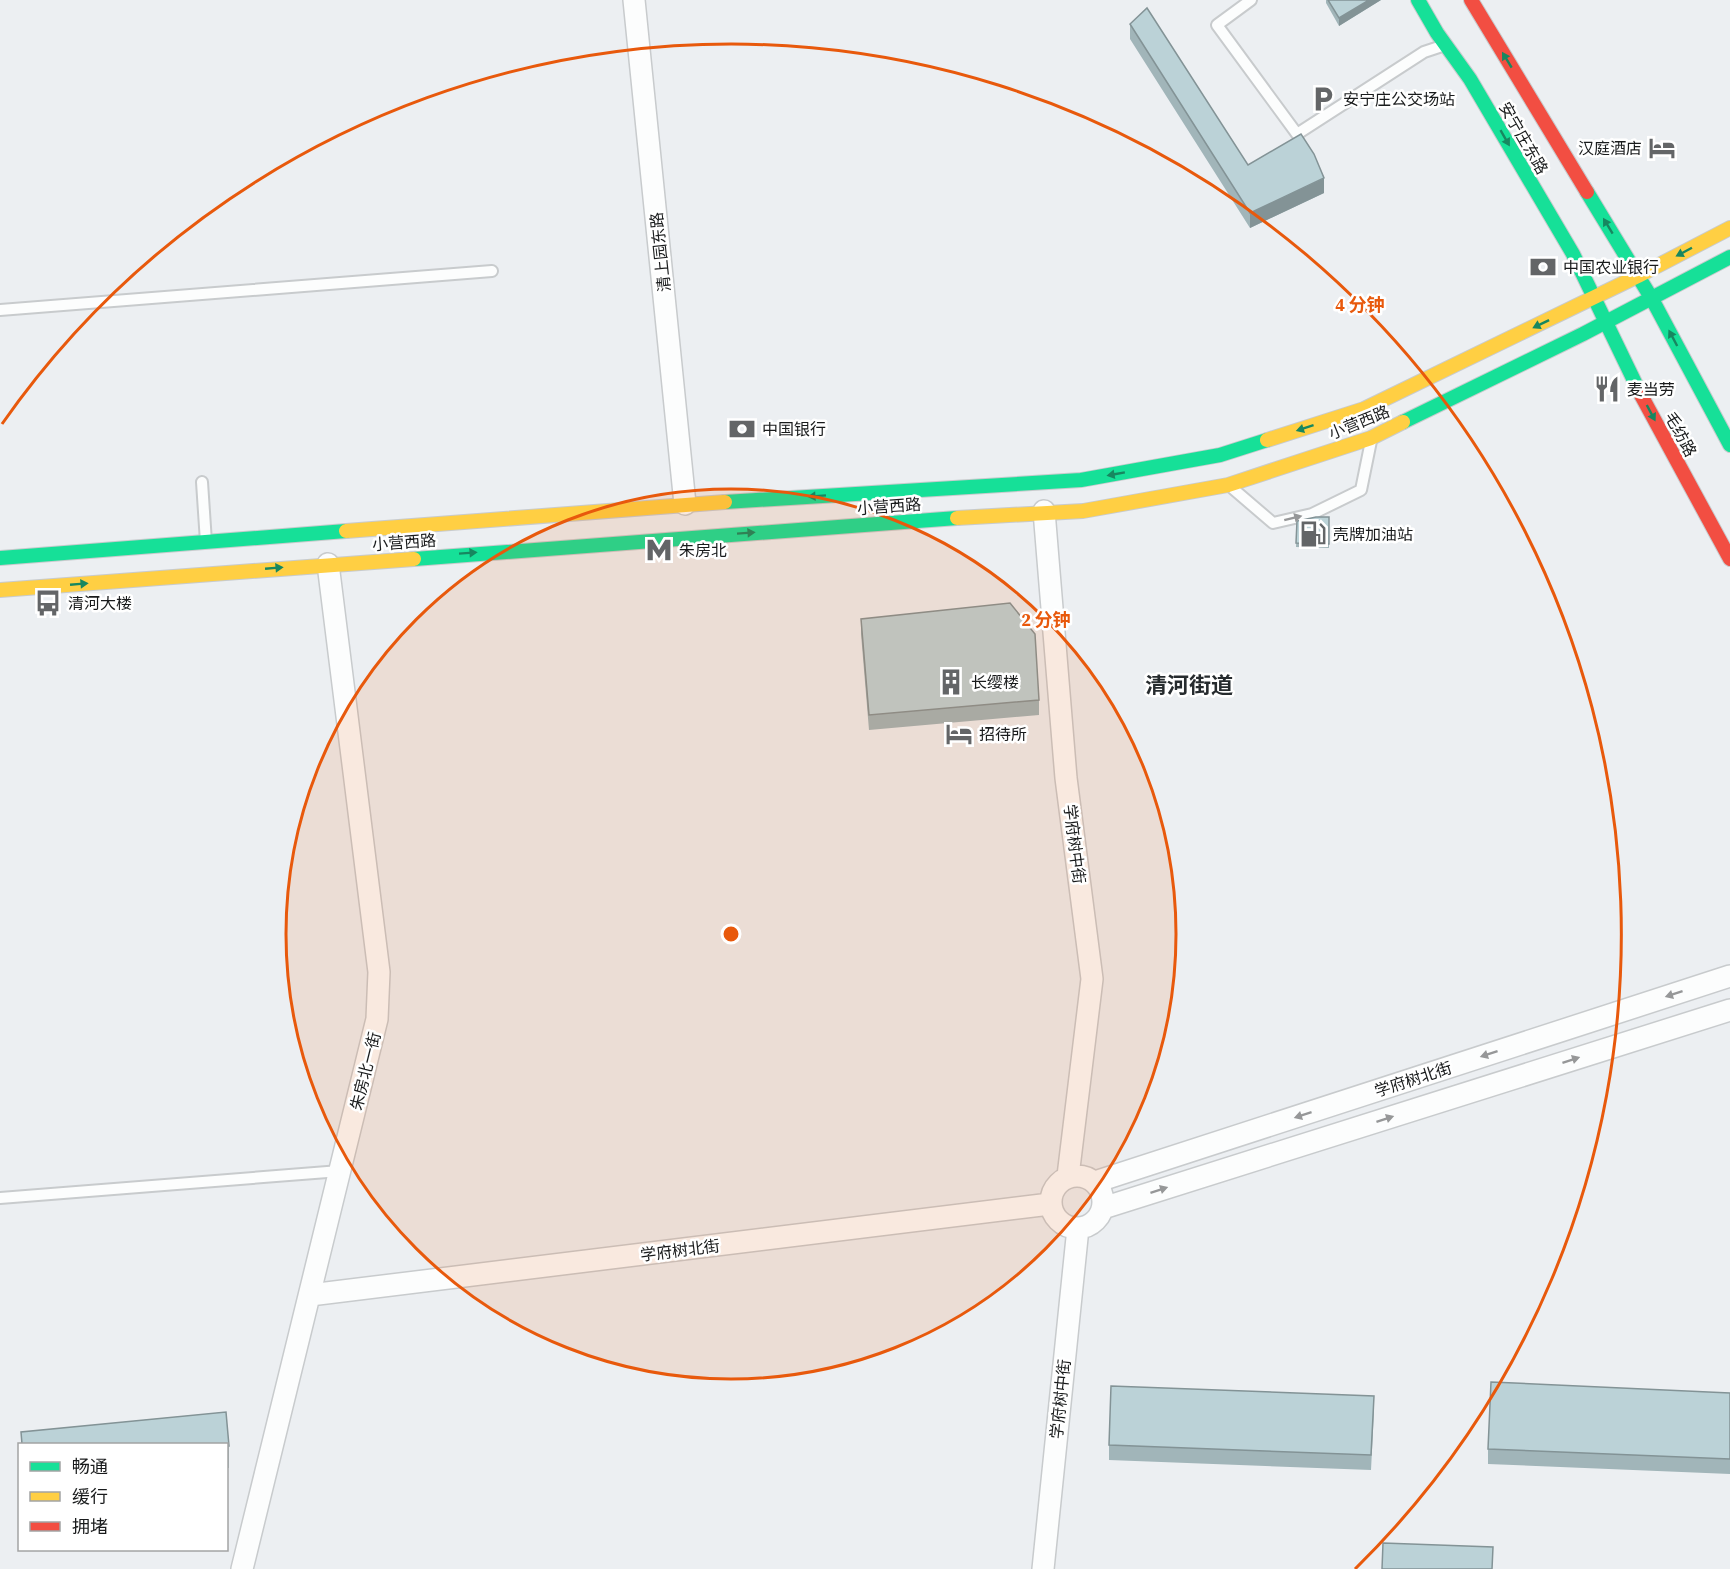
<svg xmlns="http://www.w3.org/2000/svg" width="1730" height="1569" viewBox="0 0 1730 1569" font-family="'Source Serif 4','Noto Sans SC',serif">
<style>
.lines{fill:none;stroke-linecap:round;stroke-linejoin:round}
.lane-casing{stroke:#c8cbcd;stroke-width:14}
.street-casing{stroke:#c8cbcd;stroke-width:24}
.fast-casing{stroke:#c8cbcd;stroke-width:16}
.slow-casing{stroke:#c8cbcd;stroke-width:16}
.jam-casing{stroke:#c8cbcd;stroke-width:16}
.lane{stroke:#fcfdfd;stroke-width:10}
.street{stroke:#fcfdfd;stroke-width:21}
.fast{stroke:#16e098;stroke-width:14}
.slow{stroke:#ffcf43;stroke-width:14}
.jam{stroke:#f24e42;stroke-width:14}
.wall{fill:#a1b5b9}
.shaded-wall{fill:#839396}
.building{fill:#bbd2d7;stroke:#839396;stroke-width:1.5}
.oneway{fill:#178760}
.oneway2{fill:#969798}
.ring{fill:none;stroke:#e8590c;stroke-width:3}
.labels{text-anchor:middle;stroke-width:5;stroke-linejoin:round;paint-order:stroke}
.poi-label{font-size:16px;fill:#191b1c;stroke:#fff;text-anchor:start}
.street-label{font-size:16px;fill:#191b1c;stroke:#fff}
.district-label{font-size:22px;font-weight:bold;fill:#262b2e;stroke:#fff}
.centre{fill:#e8590c;stroke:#fff;stroke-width:3}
.ring-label{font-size:18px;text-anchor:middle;font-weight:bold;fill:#e8590c;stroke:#fff;stroke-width:5;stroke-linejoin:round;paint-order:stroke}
</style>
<rect width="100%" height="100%" fill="#eceff2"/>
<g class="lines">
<g class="lane-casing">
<path id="lane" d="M1251,0l-34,25 80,109 127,-82 21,-7
M0,310l492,-39
M202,482l4,60
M1231,487l42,36 39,-9 49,-24 10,-49
M0,1198l340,-27"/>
</g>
<g class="street-casing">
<path id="street" d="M634,0l51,504
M1044,511l22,267 26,201 -24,197
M1051 1202a26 26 0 1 1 52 0a26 26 0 1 1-52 0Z
M1095,1182l635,-206
M1103,1208l627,-198
M310,1295l740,-91
M242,1569l135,-550 2,-47 -51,-408
M1043,1569l35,-341"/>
</g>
<g class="fast-casing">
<path id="fast" d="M1418,0l19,33 33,46 103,175 68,141
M1587,192l65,107 78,146
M1403,422l180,-88 147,-77
M725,502l356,-22 139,-25 47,-15
M0,558l346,-27
M414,559l543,-41"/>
</g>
<g class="slow-casing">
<path id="slow" d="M1267,440l97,-31 274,-133 92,-48
M957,518l126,-7 145,-26 143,-47 32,-16
M346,531l379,-29
M0,590l414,-31"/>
</g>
<g class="jam-casing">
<path id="jam" d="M1471,0l116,192
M1641,395l89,164"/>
</g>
<use href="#lane" class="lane"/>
<use href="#street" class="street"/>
<use href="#fast" class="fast"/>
<use href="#slow" class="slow"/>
<use href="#jam" class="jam"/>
</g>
<path class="wall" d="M1326,0h55l-42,26 -13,-23z
M1130,24l118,141 76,28 -74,35 -120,-189z
M1329,517v31l-33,-1 1,-26z
M861,619l178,81v15l-170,15 -8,-96z
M1730,1393v81l-242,-10v-15z
M1374,1411l-3,59 -262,-10v-15z
M226,1412l3,34v22h-3v-24h-205v-12z"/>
<path class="shaded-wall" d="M1369,0h12l-42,26v-8z
M1324,178v15l-74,35v-15z"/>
<path class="building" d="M1328,0h41l-30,18z
M1147,8l101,157 53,-31 13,20 10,24 -74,35 -120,-189z
M1316,517h13v27l-33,-1 1,-22z
M1010,603l25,31 4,66 -170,15 -8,-96z
M1491,1382l239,11v66l-242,-10z
M1111,1386l263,10 -3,59 -262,-10z
M226,1412l3,34h-3v-2h-204l-1,-12z
M1383,1543l110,4 -1,22h-110z"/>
<defs><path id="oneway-solid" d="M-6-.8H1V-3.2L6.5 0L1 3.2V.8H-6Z" transform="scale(1.5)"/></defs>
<g class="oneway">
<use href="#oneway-solid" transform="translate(1507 60) rotate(-121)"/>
<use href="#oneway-solid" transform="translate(1505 138) rotate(60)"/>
<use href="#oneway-solid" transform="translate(1608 226) rotate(-121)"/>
<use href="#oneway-solid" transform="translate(1684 252) rotate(152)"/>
<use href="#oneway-solid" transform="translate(1541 324) rotate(154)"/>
<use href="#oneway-solid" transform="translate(1673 338) rotate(-118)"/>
<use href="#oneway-solid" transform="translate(1651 413) rotate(62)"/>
<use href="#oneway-solid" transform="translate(1305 428) rotate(162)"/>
<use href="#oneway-solid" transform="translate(1116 474) rotate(170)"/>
<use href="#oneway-solid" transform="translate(817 496) rotate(176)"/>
<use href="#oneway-solid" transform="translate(746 533) rotate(-4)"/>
<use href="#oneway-solid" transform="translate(468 553) rotate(-4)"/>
<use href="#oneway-solid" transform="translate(274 568) rotate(-5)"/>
<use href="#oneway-solid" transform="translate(79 584) rotate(-5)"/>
</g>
<g class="oneway2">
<use href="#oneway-solid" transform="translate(1293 518) rotate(-14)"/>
<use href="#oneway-solid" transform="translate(1674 994) rotate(162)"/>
<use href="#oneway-solid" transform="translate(1489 1054) rotate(162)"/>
<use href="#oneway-solid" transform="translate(1571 1060) rotate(-18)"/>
<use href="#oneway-solid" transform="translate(1303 1115) rotate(162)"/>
<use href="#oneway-solid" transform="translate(1385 1119) rotate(-18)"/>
<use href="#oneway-solid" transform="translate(1159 1190) rotate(-18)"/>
</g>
<circle cx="731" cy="934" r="445" fill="#e8590c" fill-opacity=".12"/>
<g class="ring">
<circle cx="731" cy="934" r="445"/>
<path d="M2 424A890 890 0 1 1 1355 1569"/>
</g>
<defs>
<g id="parking-bare" transform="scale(2.07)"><path d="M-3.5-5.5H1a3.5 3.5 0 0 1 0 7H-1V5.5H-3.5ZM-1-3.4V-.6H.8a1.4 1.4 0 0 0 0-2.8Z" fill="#636567" stroke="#fff" stroke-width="2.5" paint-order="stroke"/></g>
<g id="hotel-bare" transform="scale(2.07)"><path d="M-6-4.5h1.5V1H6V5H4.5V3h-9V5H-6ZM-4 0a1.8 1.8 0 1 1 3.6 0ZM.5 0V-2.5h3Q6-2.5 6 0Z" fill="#636567" stroke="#fff" stroke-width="2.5" paint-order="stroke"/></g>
<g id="bank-bare" transform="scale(2.07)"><path d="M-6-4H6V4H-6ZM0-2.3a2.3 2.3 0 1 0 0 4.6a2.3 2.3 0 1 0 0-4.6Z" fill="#636567" stroke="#fff" stroke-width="2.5" paint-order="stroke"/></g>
<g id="restaurant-bare" transform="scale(2.07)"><path d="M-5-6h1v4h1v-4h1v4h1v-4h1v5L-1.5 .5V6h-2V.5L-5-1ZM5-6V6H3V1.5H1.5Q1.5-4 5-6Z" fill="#636567" stroke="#fff" stroke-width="2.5" paint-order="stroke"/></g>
<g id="fuel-bare" transform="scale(2.07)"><path d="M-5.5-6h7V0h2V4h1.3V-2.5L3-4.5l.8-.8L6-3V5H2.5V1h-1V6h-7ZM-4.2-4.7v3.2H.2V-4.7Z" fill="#636567" stroke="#fff" stroke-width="2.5" paint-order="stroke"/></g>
<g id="metro-bare" transform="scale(2.07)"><path d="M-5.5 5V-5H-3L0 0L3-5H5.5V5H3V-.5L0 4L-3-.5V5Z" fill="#636567" stroke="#fff" stroke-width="2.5" paint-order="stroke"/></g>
<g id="bus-bare" transform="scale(2.07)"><path d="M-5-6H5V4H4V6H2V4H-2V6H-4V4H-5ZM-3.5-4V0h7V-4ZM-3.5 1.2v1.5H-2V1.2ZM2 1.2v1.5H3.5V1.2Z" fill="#636567" stroke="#fff" stroke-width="2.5" paint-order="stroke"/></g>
<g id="building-bare" transform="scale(2.07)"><path d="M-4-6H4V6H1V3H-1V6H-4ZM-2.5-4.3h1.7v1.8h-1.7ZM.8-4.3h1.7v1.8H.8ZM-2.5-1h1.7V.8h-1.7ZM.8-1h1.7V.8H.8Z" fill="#636567" stroke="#fff" stroke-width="2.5" paint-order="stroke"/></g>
</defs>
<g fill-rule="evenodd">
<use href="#parking-bare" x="1323" y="99"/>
<use href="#hotel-bare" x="1662" y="148"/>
<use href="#bank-bare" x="1543" y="267"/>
<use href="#restaurant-bare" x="1607" y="389"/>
<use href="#bank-bare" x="742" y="429"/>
<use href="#fuel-bare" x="1313" y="534"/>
<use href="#metro-bare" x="659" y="550"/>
<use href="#bus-bare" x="48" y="603"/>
<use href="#building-bare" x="951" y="682"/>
<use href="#hotel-bare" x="959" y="734"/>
</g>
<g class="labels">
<g class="poi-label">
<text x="1343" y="105">安宁庄公交场站</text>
<text x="1642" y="154" text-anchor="end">汉庭酒店</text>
<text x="1563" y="273">中国农业银行</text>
<text x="1627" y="395">麦当劳</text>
<text x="762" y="435">中国银行</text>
<text x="1333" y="540">壳牌加油站</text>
<text x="679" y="556">朱房北</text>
<text x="68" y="609">清河大楼</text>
<text x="971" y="688">长缨楼</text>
<text x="979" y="740">招待所</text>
</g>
<g class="street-label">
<text transform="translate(1524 138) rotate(60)" y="6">安宁庄东路</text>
<text transform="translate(660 252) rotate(-96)" y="6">清上园东路</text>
<text transform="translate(1359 422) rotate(-22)" y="6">小营西路</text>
<text transform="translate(1681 434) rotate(62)" y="6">毛纺路</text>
<text transform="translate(889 506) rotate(-4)" y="6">小营西路</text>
<text transform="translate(404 542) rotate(-4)" y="6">小营西路</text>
<text transform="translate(1075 844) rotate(83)" y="6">学府树中街</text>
<text transform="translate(365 1071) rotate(-76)" y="6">朱房北一街</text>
<text transform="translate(1413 1079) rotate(-18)" y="6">学府树北街</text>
<text transform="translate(680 1250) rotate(-7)" y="6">学府树北街</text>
<text transform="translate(1060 1399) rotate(-84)" y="6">学府树中街</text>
</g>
<g class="district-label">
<text x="1189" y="693">清河街道</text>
</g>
</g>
<circle cx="731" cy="934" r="9" class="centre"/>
<g class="ring-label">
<text x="1360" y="311">4 分钟</text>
<text x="1046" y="626">2 分钟</text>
</g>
<rect x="18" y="1443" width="210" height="108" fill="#ffffff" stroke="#a3a4a4" stroke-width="1.5"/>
<rect x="30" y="1462" width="30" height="9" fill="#16e098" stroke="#a3a4a4" stroke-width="1.5"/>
<text x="72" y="1473" font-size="18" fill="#191b1c">畅通</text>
<rect x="30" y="1492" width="30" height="9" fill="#ffcf43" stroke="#a3a4a4" stroke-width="1.5"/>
<text x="72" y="1503" font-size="18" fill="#191b1c">缓行</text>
<rect x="30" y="1522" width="30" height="9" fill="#f24e42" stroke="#a3a4a4" stroke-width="1.5"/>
<text x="72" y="1533" font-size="18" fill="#191b1c">拥堵</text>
</svg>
